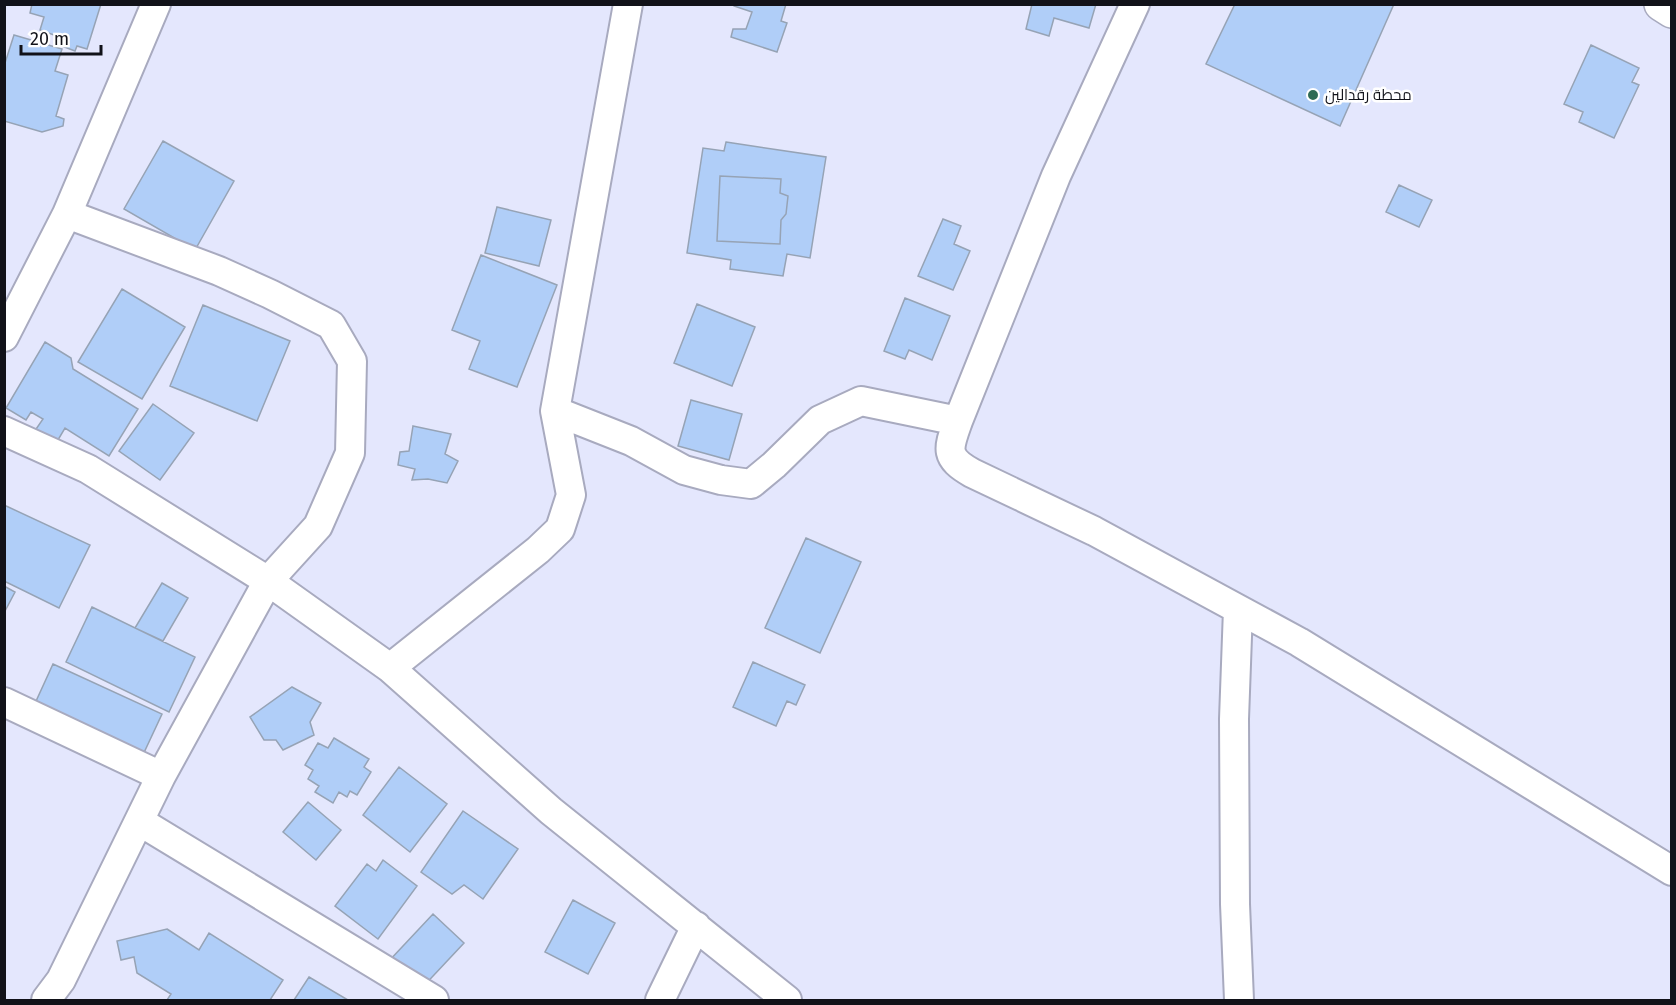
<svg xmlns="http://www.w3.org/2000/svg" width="1676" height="1005" viewBox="0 0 1676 1005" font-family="'Fira Sans',Cairo,sans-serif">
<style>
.building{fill:#b0cef8;stroke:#96a3b5;stroke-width:1.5}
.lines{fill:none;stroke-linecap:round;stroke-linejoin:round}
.minor-casing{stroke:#a8aabf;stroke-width:32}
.tertiary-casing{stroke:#a8aabf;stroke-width:36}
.minor{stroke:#fff;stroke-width:28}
.tertiary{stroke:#fff;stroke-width:33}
.poi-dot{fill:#2f6b55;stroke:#fff;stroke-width:2}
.labels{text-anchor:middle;stroke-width:5;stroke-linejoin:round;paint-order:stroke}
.poi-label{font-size:15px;fill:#111219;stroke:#fff;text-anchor:start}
</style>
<rect width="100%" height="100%" fill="#e4e7fd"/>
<path class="building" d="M32,4h69l-14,45 -10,-3 -2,5 -16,-6 -2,-9 -17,-6 4,-13 -14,-4z
M734,4h52l-5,17 6,2 -10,29 -46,-15 2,-8h13l6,-17 -18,-6z
M1032,4h64l-7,24 -35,-10 -5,18 -23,-7z
M1235,4h159l-54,122 -134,-62z
M14,35l48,14 -7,22 13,4 -12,41 8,3 -1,7 -21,6 -38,-11v-55z
M1591,45l48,23 -7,14 7,3 -25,53 -35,-16 4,-10 -19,-8z
M163,141l71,40 -39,69 -71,-41z
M726,142l100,15 -16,101 -23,-4 -4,22 -53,-7 1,-9 -44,-7 16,-105 21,3z
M720,176l61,3 -1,14 8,3 -2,18 -5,6 -1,24 -63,-3z
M1399,185l33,15 -13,27 -33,-15z
M497,207l54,13 -12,46 -54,-13z
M943,219l18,7 -7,18 16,7 -17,39 -35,-14z
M481,255l76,30 -40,102 -48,-18 11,-28 -28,-11z
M122,289l63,38 -43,72 -64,-37z
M905,298l45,18 -18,44 -23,-10 -4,9 -21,-8z
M697,304l58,23 -23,59 -58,-23z
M203,305l87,36 -33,80 -87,-35z
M45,342l26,16 2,11 65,40 -29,47 -44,-28 -10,17 -21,-13 9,-13 -12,-7 -5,8 -20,-12z
M691,400l51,14 -13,46 -51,-14z
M153,404l41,29 -34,47 -41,-29z
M413,426l38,8 -6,20 13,7 -11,22 -19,-4 -16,1 3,-11 -17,-4 2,-13 9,-1z
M4,505l86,40 -31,63 -55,-27z
M806,538l55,24 -41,91 -55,-25z
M162,583l26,15 -25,43 -28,-13z
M4,586l11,6 -11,21z
M92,607l103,50 -26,55 -103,-50z
M753,662l52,23 -9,20 -9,-4 -11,25 -43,-19z
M53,664l109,50 -21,45 -109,-49z
M292,687l29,16 -11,19 4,13 -31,15 -7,-10h-12l-14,-23z
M334,738l35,21 -5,8 7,5 -14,23 -7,-4 -3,6 -8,-5 -6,11 -18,-11 4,-6 -11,-7 5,-9 -8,-5 13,-22 10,5z
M399,767l48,37 -37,48 -47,-37z
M308,802l33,28 -25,30 -33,-28z
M463,811l55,38 -35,50 -19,-14 -12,9 -31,-22z
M383,860l34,26 -39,53 -43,-33 32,-42 9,7z
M573,900l42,23 -27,51 -43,-22z
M433,914l31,29 -45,48 -31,-29z
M167,929l32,21 10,-17 74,47 -13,20h-103l4,-6 -34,-21 -3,-16 -13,3 -4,-19z
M309,977l39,23h-54z"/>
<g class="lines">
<g class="minor-casing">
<path id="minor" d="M1135,4l-79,172 -98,245c-10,28 -14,36 14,52l122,58 144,78
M4,337l63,-123 89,-210
M555,411l76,30 53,29 37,10 30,4 23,-19 46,-45 41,-19 97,20
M4,431l84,38 180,112 122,87 161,143 236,189
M390,668l148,-118 22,-21 11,-34 -16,-84 73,-407
M4,702l157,74
M139,821l295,179
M46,1000l15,-20 100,-204 107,-195 50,-55 32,-73 2,-92 -21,-36 -61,-31 -51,-23 -152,-57
M660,1000l36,-74
M1239,1000l-4,-96 -1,-185 4,-110 61,33 373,229"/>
</g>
<g class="tertiary-casing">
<path id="tertiary" d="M1661,4l11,7"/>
</g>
<use href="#minor" class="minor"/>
<use href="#tertiary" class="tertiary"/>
</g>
<circle class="poi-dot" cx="1313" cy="95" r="6"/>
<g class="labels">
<g class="poi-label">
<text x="1325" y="100">محطة رقدالين</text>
</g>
</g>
<rect width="1676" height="1005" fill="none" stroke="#111219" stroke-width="12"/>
<path d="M21 45v9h80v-9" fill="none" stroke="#111219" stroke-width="3"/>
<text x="30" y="45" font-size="18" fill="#111219" stroke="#ffffff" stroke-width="4.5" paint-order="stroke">20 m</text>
</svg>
